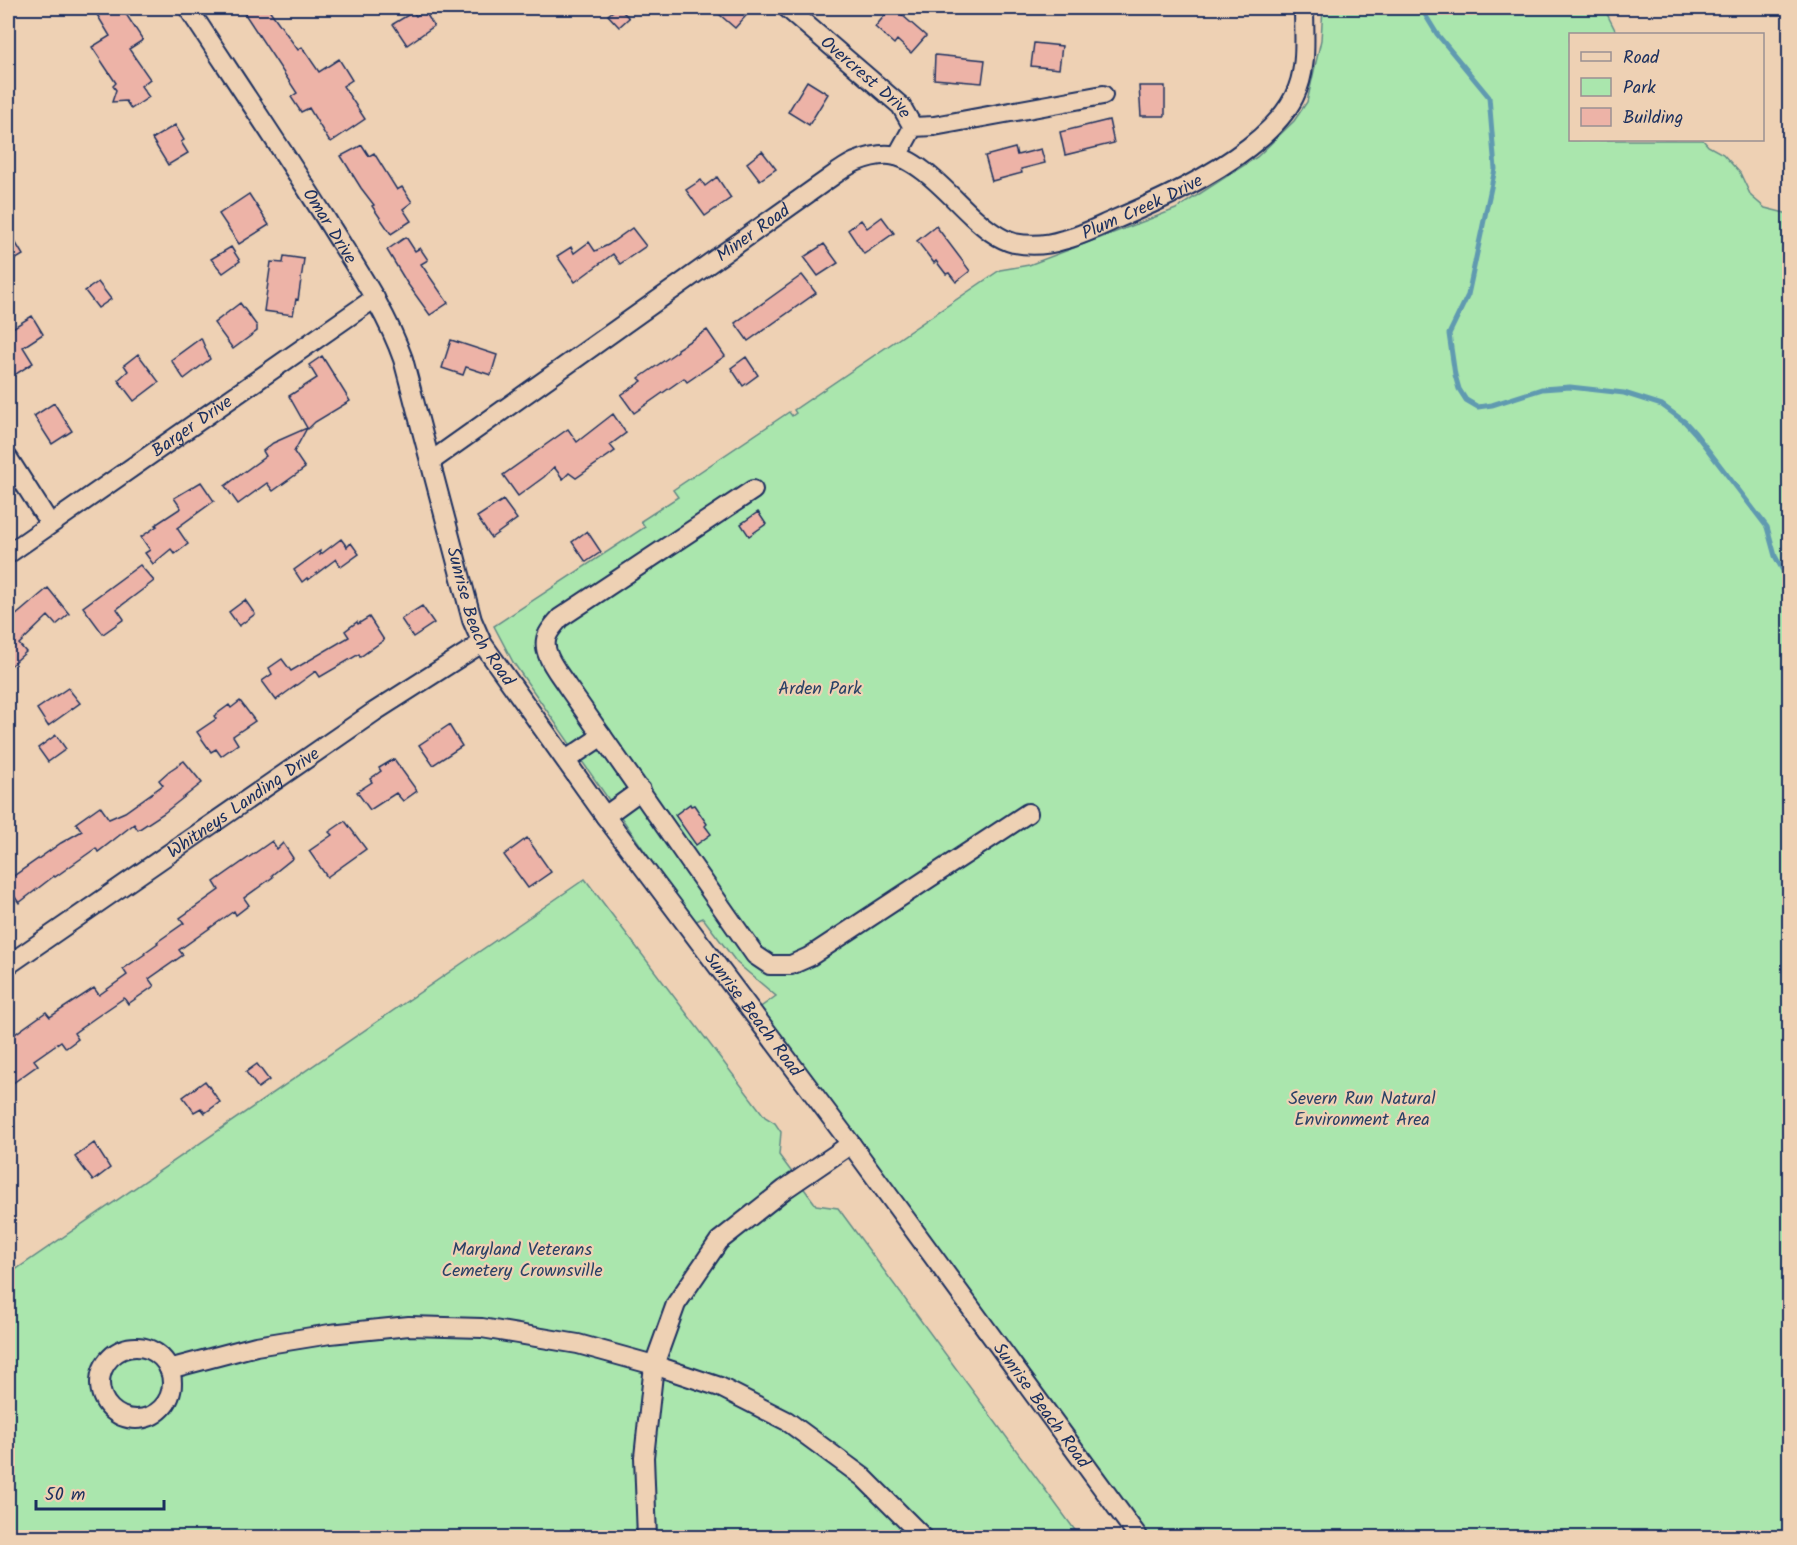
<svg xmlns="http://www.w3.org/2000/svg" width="1797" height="1545" viewBox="0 0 1797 1545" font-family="Kalam,sans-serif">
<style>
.green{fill:#aae6ad;stroke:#628a86;stroke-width:1.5}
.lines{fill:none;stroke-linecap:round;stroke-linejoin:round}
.stream{stroke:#619ab0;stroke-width:5}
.building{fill:#edb3a7;stroke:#1b2f5e;stroke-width:1.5}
.minor-casing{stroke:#1b2f5e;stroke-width:22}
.minor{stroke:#eed1b4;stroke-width:18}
.labels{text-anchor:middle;stroke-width:4.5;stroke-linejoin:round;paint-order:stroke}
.street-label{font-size:18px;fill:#1b2f5e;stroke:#eed1b4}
.park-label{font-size:18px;fill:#294166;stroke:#eed1b4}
</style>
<rect width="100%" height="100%" fill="#eed1b4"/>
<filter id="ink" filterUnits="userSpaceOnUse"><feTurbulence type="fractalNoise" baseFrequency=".0167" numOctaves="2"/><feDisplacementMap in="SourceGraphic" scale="12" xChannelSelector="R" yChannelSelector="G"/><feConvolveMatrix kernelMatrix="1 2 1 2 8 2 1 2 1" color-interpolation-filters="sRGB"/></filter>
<g filter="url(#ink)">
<path class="green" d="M1323,8h281l13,26h-47v106h133l5,6 15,8 17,19 11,23 14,12 24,6v1323h-642l-389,-528 18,-13 -39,-33 -34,-45 -9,4 -181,-260 -19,-36 151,-99 -4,-6 37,-24 -5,-7 116,-78 3,4 4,-3 -2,-3 206,-140 29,-5 147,-56 81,-52 37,-36 13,-19 14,-62z
M585,879l180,238 10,6 6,9 -2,23 37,50 22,3 242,329h-1072v-262z"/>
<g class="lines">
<path class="stream" d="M1421,8l16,26 52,63 6,72 -27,126 -19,39 6,41 4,14 7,11 12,7 14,-2 50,-16 28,-2 54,6 38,12 23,17 10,11 72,94 8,29 15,27"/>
</g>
<path class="building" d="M93,8h29l21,32 -14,9 21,30 -9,7 8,11 -18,12 -5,-8 -14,1 4,-12 -3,-4 3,-3 -24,-36 18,-11z
M241,8h27l30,42 4,-3 17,25 20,-13 13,21 -9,6 22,33 -34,23 -2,-1 -20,-33 -8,4 -10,-15 6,-4z
M617,8h2l10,10 -10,9 -11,-12z
M712,8h41l-18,20z
M891,8h3l32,28 -15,17 -14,-13 -3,4 -19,-17z
M424,10l10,16 -27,19 -14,-21 20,-12 3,4z
M1034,43l28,3 -3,23 -28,-3z
M935,55l50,5 -3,23 -48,-4z
M807,81l21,13 -19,31 -21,-13z
M1139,86h26v30h-24z
M1109,120l5,23 -49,12 -5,-23z
M175,125l9,15 -3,2 7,11 -20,12 -16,-26z
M362,145l7,11 5,-3 23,37 5,-3 10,15 -9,7 8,12 -20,13 -19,-28 2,-1 -13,-17 -20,-32z
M1015,148l2,7 24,-6 4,14 -24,6 1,4 -30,8 -7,-25z
M762,151l14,18 -16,11 -13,-17z
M717,177l14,21 -26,18 -19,-26 15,-10 4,6z
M249,194l20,31 -30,19 -20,-30z
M882,217l12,16 -30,21 -16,-24 13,-10 6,8z
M936,226l34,45 -14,11 -7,-9 -3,1 -10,-13 -2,2 -17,-22z
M632,228l14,18 -26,18 -7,-10 -38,28 -18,-26 14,-9 3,6 15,-11 6,9 13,-6z
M8,230l15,25 -15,9z
M406,237l9,14 5,-3 8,12 -7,4 27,39 -18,12 -23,-32 -20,-33z
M824,244l14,19 -20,13 -14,-19z
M231,247l9,14 -17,12 -12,-14z
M284,256l20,3 -6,41 -2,-1 -3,16 -29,-4 7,-49 12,1z
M802,275l14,18 -68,48 -13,-18z
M98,282l13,17 -13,9 -13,-17z
M240,303l17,23v5l-24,18 -19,-26z
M32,316l11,18 -20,13 10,16 -20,13 -5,-9v-44l3,6z
M707,330l18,26 -38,26 -3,-4 -50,35 -13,-18 21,-14 -3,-3 39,-27 -1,-2z
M201,338l9,21 -26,20 -13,-19z
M451,340l46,15 -6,20 -25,-8 -3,8 -21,-7z
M138,354l21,28 -25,19 -16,-21 10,-9 -4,-6z
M322,356l28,45 -35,21 -7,7 -1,-1 -13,24 11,16 -32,23 -6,-8 -29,21 -13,-18 41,-30 -3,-5 10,-8 34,-15 -18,-32 28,-18 -8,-13z
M746,357l12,18 -15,11 -12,-18z
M54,403l18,28 -20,13 -18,-28z
M613,414l13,19 -16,12 5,6 -39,27 -7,-5 -6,6 -9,-12 -10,10 -26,19 -15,-21 65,-46 9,13z
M201,482l13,19 -37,27 11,16 -13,10 -4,-5 -18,15 -8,-11 5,-3 -9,-13 16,-11 -2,-1 26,-17 -7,-10z
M503,500l14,19 -26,19 -14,-21z
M758,512l8,12 -17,12 -8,-12z
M587,531l14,21 -15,10 -14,-20z
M341,539l6,8 4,-4 8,11 -18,13 -5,-8 -28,21 -1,-2 -5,4 -8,-12 26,-19v4z
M140,565l14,16 -37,28 7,10 -21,15 -20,-27z
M48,588l21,26 -13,11 -8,-9 -29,28 7,8 -18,16v-46z
M245,600l10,14 -16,12 -10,-14z
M422,606l12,17 -21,14 -12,-18z
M369,617l15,23 -24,17 -1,-3 -39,23 -4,-6 -40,29 -14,-19 10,-7 -3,-6 13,-9 9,12 58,-34 -4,-6 12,-9 1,2z
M68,688l12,15 -32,23 -11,-17z
M240,701l15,20 -22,15 5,8 -17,12 -5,-7 -5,3 -14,-20 19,-13 -2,-3 15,-11 2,3z
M449,725l13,21 -29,19 -14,-20z
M56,735l10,14 -18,13 -10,-14z
M394,759l23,32 -14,10 -7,-8 -26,17 -13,-18 15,-10 -2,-3 11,-8 -2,-3z
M184,761l18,22 -38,30 -26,17 -4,-6 -36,28 -2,-4 -41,29 -1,-1 -35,27 -11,-16v-7l53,-37 21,-12 -6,-8 24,-17 9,13 16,-7 38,-27 -4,-5 10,-9z
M690,804l1,2 3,-1 13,19 -2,2 6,8 -15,11 -21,-30z
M345,821l21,28 -39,28 -18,-26 23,-16 -3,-3z
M527,838l24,34 -23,16 -24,-33z
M272,841l5,8 6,-6 10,15 -21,17 1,2 -29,21 5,7 -13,10 -2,-4 -55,39 4,5 -34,24 5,7 -26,18 -4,-6 -29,20 -21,15 4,6 -12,9 -5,-7 -27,19 4,5 -25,18 -5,-7v-37l38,-27 4,5 44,-29 5,7 28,-20 -4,-6 22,-15 -1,-1 14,-10 -1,-1 27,-19 -4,-5 39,-28 -5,-8z
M257,1064l12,16 -11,8 -12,-16z
M205,1081l15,21 -15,11 -4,-5 -7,4 -11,-15z
M94,1143l16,25 -17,13 -18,-24z"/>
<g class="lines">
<g class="minor-casing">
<g id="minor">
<path id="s1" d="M188,8c46,70 93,140 138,211 28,46 59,89 77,140l69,261 10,23 123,173 246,328 288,394"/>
<path id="s2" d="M787,8l114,98 12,21"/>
<path d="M897,156l16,-29 21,-1 169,-31"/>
<path d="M8,458l42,66"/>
<path id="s3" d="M430,462l394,-280c10,-7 20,-15 31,-20 10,-4 23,-8 35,-7 28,2 62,43 82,61 12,11 26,23 42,27 16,3 34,2 49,-3 18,-4 35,-13 51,-20 47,-20 95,-42 135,-73 18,-14 35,-30 45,-50 14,-27 10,-60 10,-89"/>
<path d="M753,490l-193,128c-4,5 -9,10 -12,16 -9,17 10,38 19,52l188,269 15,10h21l18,-8 219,-144"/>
<path id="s4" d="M8,554l367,-256"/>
<path d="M566,760l36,-24"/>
<path d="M605,816l36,-26"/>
<path id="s5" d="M8,965l366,-253 108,-69"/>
<circle cx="136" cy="1383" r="36"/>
<path d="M169,1369l87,-23 74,-12 79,-8 73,2 96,16 76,21 66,22 67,34 76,56 61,61"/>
<path d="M647,1538l-3,-81 10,-92 22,-61 43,-63 66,-52 66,-45"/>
</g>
</g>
<use href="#minor" class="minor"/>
</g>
</g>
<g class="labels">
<g class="street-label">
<text dy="6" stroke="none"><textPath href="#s2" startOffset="105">Overcrest Drive</textPath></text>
<text dy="6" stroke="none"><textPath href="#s3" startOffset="846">Plum Creek Drive</textPath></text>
<text dy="6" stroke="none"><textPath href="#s1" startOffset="260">Omar Drive</textPath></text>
<text dy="6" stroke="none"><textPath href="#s3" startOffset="396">Miner Road</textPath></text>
<text dy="6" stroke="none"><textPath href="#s4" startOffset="224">Barger Drive</textPath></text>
<text dy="6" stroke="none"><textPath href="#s1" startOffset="682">Sunrise Beach Road</textPath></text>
<text dy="6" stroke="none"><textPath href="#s5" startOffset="286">Whitneys Landing Drive</textPath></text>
<text dy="6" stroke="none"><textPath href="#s1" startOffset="1167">Sunrise Beach Road</textPath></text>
<text dy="6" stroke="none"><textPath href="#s1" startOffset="1653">Sunrise Beach Road</textPath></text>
</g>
<g class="park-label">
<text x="820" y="694">Arden Park</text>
<text x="1362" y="1104">Severn Run Natural<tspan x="1362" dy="21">Environment Area</tspan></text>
<text x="522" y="1255">Maryland Veterans<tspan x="522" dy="21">Cemetery Crownsville</tspan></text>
</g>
</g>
<rect width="1797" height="1545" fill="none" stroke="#eed1b4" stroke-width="30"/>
<rect x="15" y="15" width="1767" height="1515" fill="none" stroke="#1b2f5e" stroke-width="2" filter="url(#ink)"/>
<rect x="1569" y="33" width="195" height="108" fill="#eed1b4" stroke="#9a9092" stroke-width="1.5"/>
<rect x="1581" y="52" width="30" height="9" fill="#eed1b4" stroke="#9a9092" stroke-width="1.5"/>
<text x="1623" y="63" font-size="18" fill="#1b2f5e">Road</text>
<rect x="1581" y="78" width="30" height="18" fill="#aae6ad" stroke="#9a9092" stroke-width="1.5"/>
<text x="1623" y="93" font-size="18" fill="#1b2f5e">Park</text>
<rect x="1581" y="108" width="30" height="18" fill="#edb3a7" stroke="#9a9092" stroke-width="1.5"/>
<text x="1623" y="123" font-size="18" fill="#1b2f5e">Building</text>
<path d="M36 1500v9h128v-9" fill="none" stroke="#1b2f5e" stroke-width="3"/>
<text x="45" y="1500" font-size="18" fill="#1b2f5e" stroke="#eed1b4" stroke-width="4.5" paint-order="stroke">50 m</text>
</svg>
